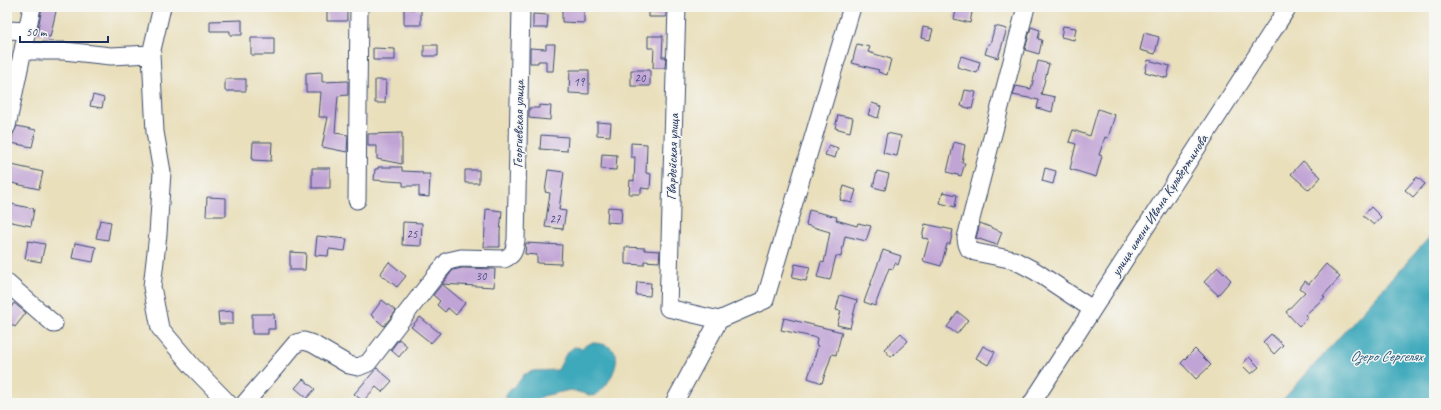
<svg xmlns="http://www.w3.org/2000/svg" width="1441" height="410" viewBox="0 0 1441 410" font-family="Caveat,sans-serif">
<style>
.water{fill:#3ca9bb;stroke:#2c6c8c}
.building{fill:#c1a4d6}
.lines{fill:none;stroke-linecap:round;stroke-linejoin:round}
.minor-casing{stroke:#3a496c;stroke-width:19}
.minor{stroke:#fff;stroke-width:17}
.labels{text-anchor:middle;stroke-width:3;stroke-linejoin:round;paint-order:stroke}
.number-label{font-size:12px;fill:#444c7c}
.street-label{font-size:14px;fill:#1b2f5e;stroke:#f6f6f2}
.water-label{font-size:15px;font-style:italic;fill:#275a7f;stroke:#f6f6f2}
</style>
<rect width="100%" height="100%" fill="#f6f6f2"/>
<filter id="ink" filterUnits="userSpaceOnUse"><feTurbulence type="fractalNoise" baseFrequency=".025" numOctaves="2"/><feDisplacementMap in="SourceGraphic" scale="8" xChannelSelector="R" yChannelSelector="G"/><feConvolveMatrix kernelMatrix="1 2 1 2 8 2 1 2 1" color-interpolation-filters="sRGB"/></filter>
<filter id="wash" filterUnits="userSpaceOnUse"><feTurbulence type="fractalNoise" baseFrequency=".012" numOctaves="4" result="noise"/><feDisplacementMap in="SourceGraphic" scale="16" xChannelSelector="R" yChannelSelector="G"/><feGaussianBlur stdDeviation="0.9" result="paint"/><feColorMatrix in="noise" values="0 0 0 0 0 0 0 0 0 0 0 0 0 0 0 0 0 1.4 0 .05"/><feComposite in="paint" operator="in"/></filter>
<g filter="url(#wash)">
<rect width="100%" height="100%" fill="#e9dfbb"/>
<path class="water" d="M1434,232v169l-2,2h-152z
M591,343c8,0 17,1 23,8 9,12 -9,40 -20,45l-24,-6 -27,6 -10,7h-20l-8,-6c6,-11 13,-11 18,-22l10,-4 25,-1 8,-16 8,-7 8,1z"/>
<g id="blocks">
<path class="building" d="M42,7h15l-7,30 -13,-3z
M327,7h12v3h8v11h-20z
M649,7h17v10h-17z
M957,7h16l-3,16 -16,-4z
M562,8l22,1v14l-22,-1z
M404,9h17v16h-17z
M533,14l15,1 -1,13h-14z
M242,20v15h-12v-4h-20v-10z
M995,26l12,3 -9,29 -13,-4 3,-10h2z
M1063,26l13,2 -2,12 -13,-3z
M923,27l10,2 -3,11 -9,-2z
M1031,27l9,3 -2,9 4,1 -3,14 -14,-4z
M1144,33l15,4 -4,17 -15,-4z
M648,36h15l-1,21h4l-1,11h-12l1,-20h-6z
M251,38h23v17h-23z
M546,44h9l-2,27h-7v-10h-8v2h-8v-15l16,1z
M857,44l13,3 -2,5 23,7 -4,16 -9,-3 1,-2 -27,-7z
M424,45h14v11h-14z
M373,48l22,1v11h-22z
M961,56l19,6 -3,11 -20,-6z
M1148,60l22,6 -3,12 -22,-6z
M1038,61l11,3 -8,30 14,3 -3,15 -15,-4 2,-8 -26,-5 3,-9 15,3z
M570,70h19v24l-20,-1z
M631,70h19v16h-19z
M322,72v10l26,-1v14l-10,1 -3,37 13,2 -1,17 -25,-5 6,-30h-9l2,-25h-15v-19z
M225,79h21v12h-21z
M375,80h11l-1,23h-10z
M965,90l11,2 -4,17 -11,-3z
M93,95l11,3 -2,10 -12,-2z
M872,103l9,3 -3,12 -10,-3z
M539,105l12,1 -1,14 -21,-2v-10h10z
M1098,109l17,6 -7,23 -3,-1 -6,18 3,1 -6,21 -26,-8 6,-25 -7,-2 4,-12 17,6z
M838,115l15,3 -3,14 -15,-4z
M597,122l14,1 -1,13 -13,-1z
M17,126l19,4 -4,17 -21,-4 2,-9z
M402,133v31l-25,-5v-13h-9v-12z
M887,133l14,3 -4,20 -14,-3z
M541,135l27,2 -1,14 -27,-2z
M253,142h19l-1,19 -19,-1z
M954,142l11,3 -3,18h3l-4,13 -14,-4z
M631,143l16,1 -1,29 5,1 -1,15 -9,-1v6h-12l1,-14 4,1 1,-24h-4z
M829,145l9,3 -3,10 -10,-3z
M602,154l15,1 -1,15 -15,-1z
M1303,161l18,16 -12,13 -18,-16z
M7,164l36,8 -4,17 -32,-7z
M378,167h24v4l20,1v2h8l-1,23 -10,-1v-10h-16v-4l-29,-2 1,-11h3z
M312,168h18v20h-18z
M1045,168l11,3 -3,13 -11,-3z
M465,170h14v13h-14z
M548,170l16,2 -5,38 7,1 -3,18 -18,-2 5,-34 -5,-1z
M877,171l12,3 -4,16 -12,-3z
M1417,177l8,7 -12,13 -8,-7z
M844,186l12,4 -4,13 -12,-3z
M943,192l14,3 -2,12 -15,-4z
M207,197l19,1v18h-20z
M7,203l27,6 -3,17 -24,-5z
M608,207l14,1 -1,15 -14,-1z
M1371,207l10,10 -7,8 -11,-9z
M486,209l16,2 -2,21v15h-16z
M809,210l28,7 -1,3 21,6 1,-3 13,3 -5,15 -21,-5 -4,21 -5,-1 -6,24 -13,-3 4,-15 3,1 6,-31 -24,-7z
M100,220l11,2 -3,18 -12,-2z
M403,222l19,1 -1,23 -19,-1z
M980,223l22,9 -5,13 -21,-7z
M925,224l28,6 -3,14h-3l-6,22 -18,-5 6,-22 -7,-1z
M317,236l30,3 -2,12 -16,-2 -1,7 -13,-1z
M28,241l17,3 -4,18 -16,-3z
M75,243l21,4 -3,15 -21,-4z
M526,243l36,2 -1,19 -24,-1v-8l-12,-1z
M625,247l20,1 -1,2 16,1 -1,11 -15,-1v4l-19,-1z
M883,250l18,6 -3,9 -3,-2 -2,6 -4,-1 -14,38 -11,-4z
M290,252l16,1 -1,17h-15z
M389,262l17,14 -9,11 -17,-13z
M795,264l15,3 -4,14 -14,-3z
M1326,264l14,13 -17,19 2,1 -20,18 3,2 -9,9 -13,-14 19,-20 -5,-4 5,-7 4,3z
M1218,267l13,13 -13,15 -14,-13z
M462,268l33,1 -1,18 -52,-3 11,-14z
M637,282l14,1 -1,13 -14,-1z
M442,284l23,19 -9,12 -8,-7 -3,4 -8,-7 3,-4 -7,-6z
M840,295l17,5 -7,28 -13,-3 4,-14 -5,-1z
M382,300l14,11 -12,15 -13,-11z
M14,303l12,10 -11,14 -8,-6v-8z
M233,311v13h-14l-1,-12z
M958,312l10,8 -11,14 -10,-7z
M252,314h22l1,15h-7v5h-16z
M420,317l20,16 -9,10 -20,-16z
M784,318l58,14 -6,23 -4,-1 -10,29 -14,-5 10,-32 -2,-1 1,-7 -36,-8z
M901,333l7,8 -17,16 -7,-8z
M1271,334l12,11 -9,9 -11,-12z
M399,339l8,7 -8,11 -8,-7z
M983,346l12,6 -7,13 -12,-7z
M1195,349l16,16 -15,14 -15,-16z
M1249,357l10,10 -8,7 -9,-9z
M377,368l15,13 -10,11 -6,-5 -13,14 -9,-7z
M303,379l12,10 -8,9 -12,-10z"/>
</g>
</g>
<g filter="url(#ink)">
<use href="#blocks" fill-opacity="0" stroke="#3a496c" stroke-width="1"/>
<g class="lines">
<g class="minor-casing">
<path id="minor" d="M162,7l-11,47 4,78 7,40 -4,62 -6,53 8,41 32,38 36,37
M677,7l-9,301 51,12
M1026,7l-60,231 1,6 2,5 6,3 39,8 21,11 57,38
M7,30l21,1
M24,51h40l47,5 40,-2
M7,126l25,-119
M357,200l2,-193
M7,283l47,41
M245,403l51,-60 8,-2 9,3 36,21 9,2 10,-4 68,-88 12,-14 13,-3 43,1c10,-4 10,-8 12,-19l5,-233
M674,403l45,-83 46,-20 87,-293
M1032,403l256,-396"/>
</g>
<use href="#minor" class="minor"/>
</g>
</g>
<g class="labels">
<g class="number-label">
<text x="640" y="82">20</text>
<text x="579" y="86">19</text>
<text x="555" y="223">27</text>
<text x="412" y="238">25</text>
<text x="481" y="280">30</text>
</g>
<g class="street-label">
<text transform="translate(518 124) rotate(-89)" y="5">Георгиевская улица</text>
<text transform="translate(672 157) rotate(-88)" y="5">Гвардейская улица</text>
<text transform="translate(1159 205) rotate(-57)" y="5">улица имени Ивана Кульбертинова</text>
</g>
<g class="water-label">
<text x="1386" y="361">Озеро Сергелях</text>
</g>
</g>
<rect width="1441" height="410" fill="none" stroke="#f6f6f2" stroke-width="24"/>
<path d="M20 36v6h88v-6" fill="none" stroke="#1b2f5e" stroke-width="2"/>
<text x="26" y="36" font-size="12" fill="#1b2f5e" stroke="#f6f6f2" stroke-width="3" paint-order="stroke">50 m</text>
</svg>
